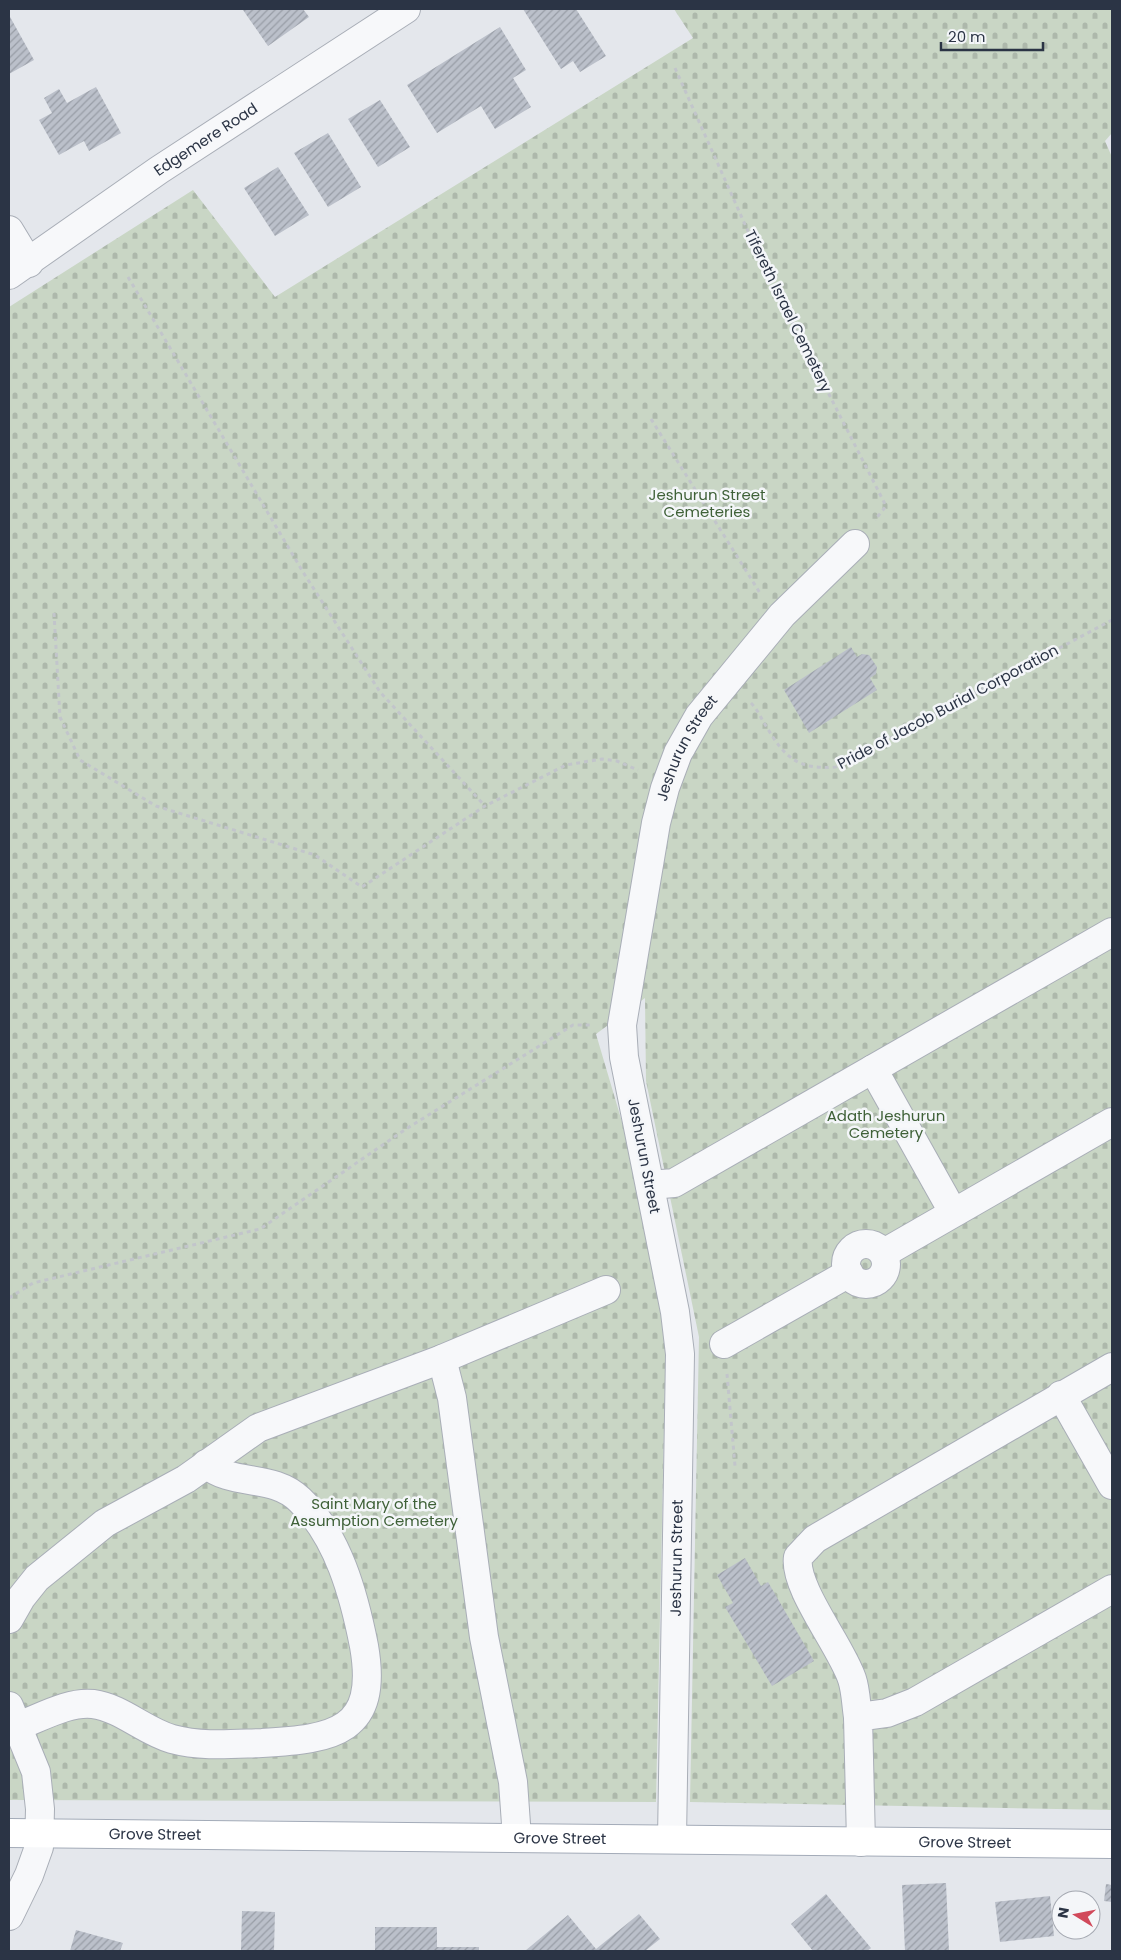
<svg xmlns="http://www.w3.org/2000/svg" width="1121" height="1960" viewBox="0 0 1121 1960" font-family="Poppins,sans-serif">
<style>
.cemetery{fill:url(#cemetery-stones)}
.building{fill:url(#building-hatch)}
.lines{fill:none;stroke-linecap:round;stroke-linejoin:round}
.minor-casing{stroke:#a9aeb7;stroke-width:30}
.major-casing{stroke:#a3abb8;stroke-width:30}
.path{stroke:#c2c5cb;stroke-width:3;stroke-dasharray:4 4;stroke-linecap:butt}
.minor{stroke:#f7f8fa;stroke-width:28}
.major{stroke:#fff;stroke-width:28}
.labels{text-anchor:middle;stroke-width:5;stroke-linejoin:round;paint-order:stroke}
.street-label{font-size:15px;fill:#2b3445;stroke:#f4f6f9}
.park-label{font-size:15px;fill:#3f6138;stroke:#f4f6f9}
</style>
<defs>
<pattern id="cemetery-stones" width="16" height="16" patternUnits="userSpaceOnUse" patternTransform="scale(1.25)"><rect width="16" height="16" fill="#c9d6c5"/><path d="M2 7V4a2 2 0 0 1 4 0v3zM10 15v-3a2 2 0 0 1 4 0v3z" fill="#adb8ab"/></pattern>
<pattern id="building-hatch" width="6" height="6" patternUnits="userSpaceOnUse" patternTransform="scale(1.25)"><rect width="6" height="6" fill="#bbc0ca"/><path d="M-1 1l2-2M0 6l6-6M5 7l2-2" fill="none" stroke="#989da6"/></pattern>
</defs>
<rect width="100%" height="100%" fill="#e4e7ec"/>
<path class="cemetery" d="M674,9h438v124l-7,8 7,16v1653l-422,-8 9,-465 -53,-256 -1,-83 -49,36 31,105 39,197 -10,466 -647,-2v-1493l184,-117 82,107 418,-259z"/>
<path class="building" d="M245,9h58l6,8 -41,29 -25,-36z
M523,9h53l30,47 -26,16 -7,-11 -12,8z
M9,15l25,45 -25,14z
M500,27l26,43 -13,8 18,29 -36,22 -14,-23 -44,27 -30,-48z
M96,87l25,46 -32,18 -5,-10 -25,14 -20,-35 13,-7 -8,-15 15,-9 8,14z
M380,100l30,47 -32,20 -30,-48z
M328,133l33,54 -33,20 -34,-54z
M278,167l31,48 -34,21 -31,-48z
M851,647l6,10 5,-3 7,1 8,12 -1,7 -6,4 7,12 -68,43 -25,-43z
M745,1558l16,28 7,-4 46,79 -42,25 -47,-79 8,-4 -16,-28z
M946,1883l3,68h-44l-3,-66z
M1106,1884l6,1v17l-8,-1z
M826,1894l45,54 -4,3h-54l-22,-27z
M1050,1896l4,40 -54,6 -5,-40z
M242,1911l33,1 -1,39h-33z
M639,1914l21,25 -15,12h-120l43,-36 28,34z
M375,1927h62v20h42v4h-104z
M76,1930l47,13 -3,8h-50z"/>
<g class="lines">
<g class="minor-casing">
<g id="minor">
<path d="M9,230l20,33"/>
<path id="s1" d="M9,275l150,-105 247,-161"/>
<path d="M873,1069l80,143"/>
<path d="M650,1185l24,-2 438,-251"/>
<circle cx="866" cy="1264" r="20"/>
<path d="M884,1253l228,-131"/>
<path d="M724,1344l125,-71"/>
<path d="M442,1359l10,39 32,239 29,145 4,56"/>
<path d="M1061,1395l51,90"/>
<path d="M9,1619l12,-21 16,-20 68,-55 81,-44 72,-51 184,-69 164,-69"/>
<path d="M9,1706l27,66 4,37 -1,38 -10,28 -20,41"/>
<path d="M858,1717c-2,-12 -2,-26 -6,-38 -11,-33 -59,-92 -54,-122l17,-18 297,-172"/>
<path d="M18,1726c22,-8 51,-25 75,-22 29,4 51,27 79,35 30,8 59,5 90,4 72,-4 117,-11 102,-97 -10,-51 -26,-110 -64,-146 -28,-27 -67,-13 -94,-36"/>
<path id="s2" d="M672,1839l8,-485 -5,-42 -51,-255 -2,-32 34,-202 9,-35 13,-35 21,-37 83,-101 73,-71"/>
<path d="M861,1842l-3,-125 29,-4 28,-11 197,-113"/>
</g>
</g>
<g class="major-casing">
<g id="major">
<path id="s3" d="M9,1833l1103,11"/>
</g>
</g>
<path class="path" d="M675,68l89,199 122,239 -11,14
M128,277l175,295 77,120 105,114
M651,419l109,174
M54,613l6,104 20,43 76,46 159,49 47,32 123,-81 81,-41 36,-6 15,2 21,9
M751,703c6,6 10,15 15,23 19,32 32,44 70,41l276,-147
M9,1298l24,-15 227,-54 146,-100 167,-104h19
M727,1374l8,92"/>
<use href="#minor" class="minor"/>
<use href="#major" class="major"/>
</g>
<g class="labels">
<g class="street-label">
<text dy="5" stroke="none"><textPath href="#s1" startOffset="239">Edgemere Road</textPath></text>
<text transform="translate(788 311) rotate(64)" y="5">Tifereth Israel Cemetery</text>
<text transform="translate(948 707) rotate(-28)" y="5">Pride of Jacob Burial Corporation</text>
<text dy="5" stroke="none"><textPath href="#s2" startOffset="1106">Jeshurun Street</textPath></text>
<text transform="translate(644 1156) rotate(79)" y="5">Jeshurun Street</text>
<text dy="5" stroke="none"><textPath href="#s2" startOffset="281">Jeshurun Street</textPath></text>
<text dy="5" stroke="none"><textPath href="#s3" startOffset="146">Grove Street</textPath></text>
<text dy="5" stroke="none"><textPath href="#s3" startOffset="551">Grove Street</textPath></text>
<text dy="5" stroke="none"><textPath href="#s3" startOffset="956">Grove Street</textPath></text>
</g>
<g class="park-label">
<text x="707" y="500">Jeshurun Street<tspan x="707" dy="17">Cemeteries</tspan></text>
<text x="886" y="1121">Adath Jeshurun<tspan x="886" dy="17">Cemetery</tspan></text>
<text x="374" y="1509">Saint Mary of the<tspan x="374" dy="17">Assumption Cemetery</tspan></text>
</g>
</g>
<rect width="1121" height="1960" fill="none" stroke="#2b3445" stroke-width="20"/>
<g transform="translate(1076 1915) rotate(280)"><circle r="24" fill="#f4f6f9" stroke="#a4a8b1"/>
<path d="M0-4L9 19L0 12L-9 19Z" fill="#d1495b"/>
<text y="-8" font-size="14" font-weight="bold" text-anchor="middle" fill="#2b3445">N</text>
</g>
<path d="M941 42v8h102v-8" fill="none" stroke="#2b3445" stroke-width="2.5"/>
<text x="948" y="42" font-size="15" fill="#2b3445" stroke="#f4f6f9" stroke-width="4" paint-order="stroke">20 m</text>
</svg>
